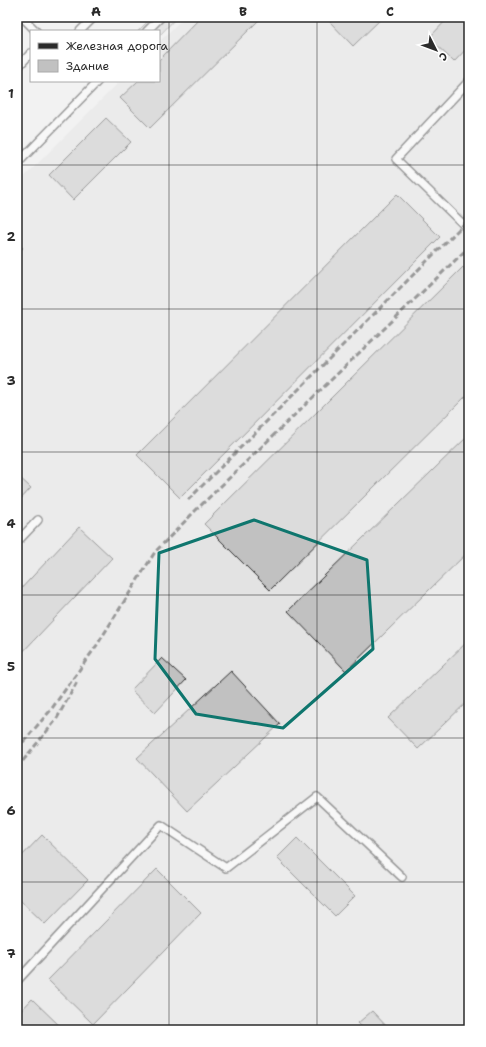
<svg xmlns="http://www.w3.org/2000/svg" width="486" height="1047" viewBox="0 0 486 1047" font-family="'Shantell Sans',sans-serif">
<style>
.built{fill:#e3e3e3}
.green{fill:#d5d5d5;stroke:#808080}
.building{fill:#c1c1c1;stroke:#2b2b2b}
.lines{fill:none;stroke-linecap:round;stroke-linejoin:round}
.lane-casing{stroke:#2b2b2b;stroke-width:10}
.lane{stroke:#fff;stroke-width:7}
.rail{stroke:#2b2b2b;stroke-width:3;stroke-dasharray:6 3;stroke-linecap:butt}
.marked{fill:none;stroke:#0f766e;stroke-width:3;stroke-linejoin:round}
.grid{fill:none;stroke:#2b2b2b;stroke-width:1;stroke-opacity:0.55}
.neatline{fill:none;stroke:#2b2b2b;stroke-width:1.5}
.grid-label{font-size:13px;text-anchor:middle;font-weight:bold;fill:#2b2b2b}
</style>
<rect width="100%" height="100%" fill="#f2f2f2"/>
<filter id="ink" filterUnits="userSpaceOnUse"><feTurbulence type="fractalNoise" baseFrequency=".025" numOctaves="2"/><feDisplacementMap in="SourceGraphic" scale="8" xChannelSelector="R" yChannelSelector="G"/><feConvolveMatrix kernelMatrix="1 2 1 2 8 2 1 2 1" color-interpolation-filters="sRGB"/></filter>
<g filter="url(#ink)">
<path class="built" d="M184,17h285v1013h-452v-846l103,-103h39v-39z"/>
<path class="green" d="M152,17h25l-18,19v-5h-21z"/>
<path class="building" d="M201,17h61l-112,111 -30,-30 18,-17h21v-21z
M333,17h50l-30,29 -24,-25z
M449,17h20v29l-15,16 -25,-24z
M106,118l25,24 -58,58 -24,-25z
M397,194l43,43 -260,261 -43,-43z
M17,242l6,6 -6,6z
M463,267l6,6v120l-199,197 -66,-66z
M469,435v116l-123,120 -58,-60z
M17,475l14,13 -14,15z
M79,527l33,31 -95,100v-65z
M469,640v60l-51,49 -30,-31z
M162,658l24,22 -31,33 -24,-23z
M231,671l49,53 -93,87 -50,-53z
M42,835l46,45 -43,44 -28,-27v-36z
M297,838l58,58 -20,20 -58,-58z
M157,869l44,44 -108,111 -45,-44z
M32,999l32,31h-47v-15z
M372,1011l18,19h-25l-7,-7z"/>
<g class="lines">
<g class="lane-casing">
<path id="lane" d="M22,17l14,14
M80,31l14,-14
M147,31l14,-14
M17,68l14,-15
M469,81l-73,78 73,71
M17,164l81,-83
M17,542l21,-22
M17,981l144,-156 65,43 91,-71 85,80"/>
</g>
<use href="#lane" class="lane"/>
<path class="rail" d="M188,500l281,-281
M17,749l33,-38 47,-66 58,-93 40,-41 274,-264
M17,768l39,-48 21,-38"/>
</g>
</g>
<path d="M0 0H486V1047H0ZM254,520l113,40 6,89 -90,79 -87,-14 -41,-55 4,-106z" fill="#f2f2f2" fill-opacity=".55" fill-rule="evenodd"/>
<path class="marked" d="M254,520l113,40 6,89 -90,79 -87,-14 -41,-55 4,-106z"/>
<path class="grid" d="M169,17v1013M317,17v1013M17,165h452M17,309h452M17,452h452M17,595h452M17,738h452M17,882h452"/>
<rect width="486" height="1047" fill="none" stroke="#fff" stroke-width="44"/>
<rect x="30" y="30" width="130" height="52" fill="#ffffff" stroke="#aaaaaa"/>
<rect x="38" y="43" width="20" height="6" fill="#2b2b2b" stroke="#aaaaaa"/>
<text x="66" y="50" font-size="12" fill="#2b2b2b">Железная дорога</text>
<rect x="38" y="60" width="20" height="12" fill="#c1c1c1" stroke="#aaaaaa"/>
<text x="66" y="70" font-size="12" fill="#2b2b2b">Здание</text>
<g transform="translate(436 50) rotate(132)" stroke="#ffffff" stroke-width="3" paint-order="stroke">
<path d="M0-3L7 15L0 10L-7 15Z" fill="#2b2b2b"/>
<text y="-6" font-size="11" font-weight="bold" text-anchor="middle" fill="#2b2b2b">С</text>
</g>
<rect x="22" y="22" width="442" height="1003" class="neatline"/>
<g class="grid-label">
<text x="96" y="16">A</text>
<text x="243" y="16">B</text>
<text x="390" y="16">C</text>
<text x="11" y="98">1</text>
<text x="11" y="241">2</text>
<text x="11" y="385">3</text>
<text x="11" y="528">4</text>
<text x="11" y="671">5</text>
<text x="11" y="815">6</text>
<text x="11" y="958">7</text>
</g>
</svg>
